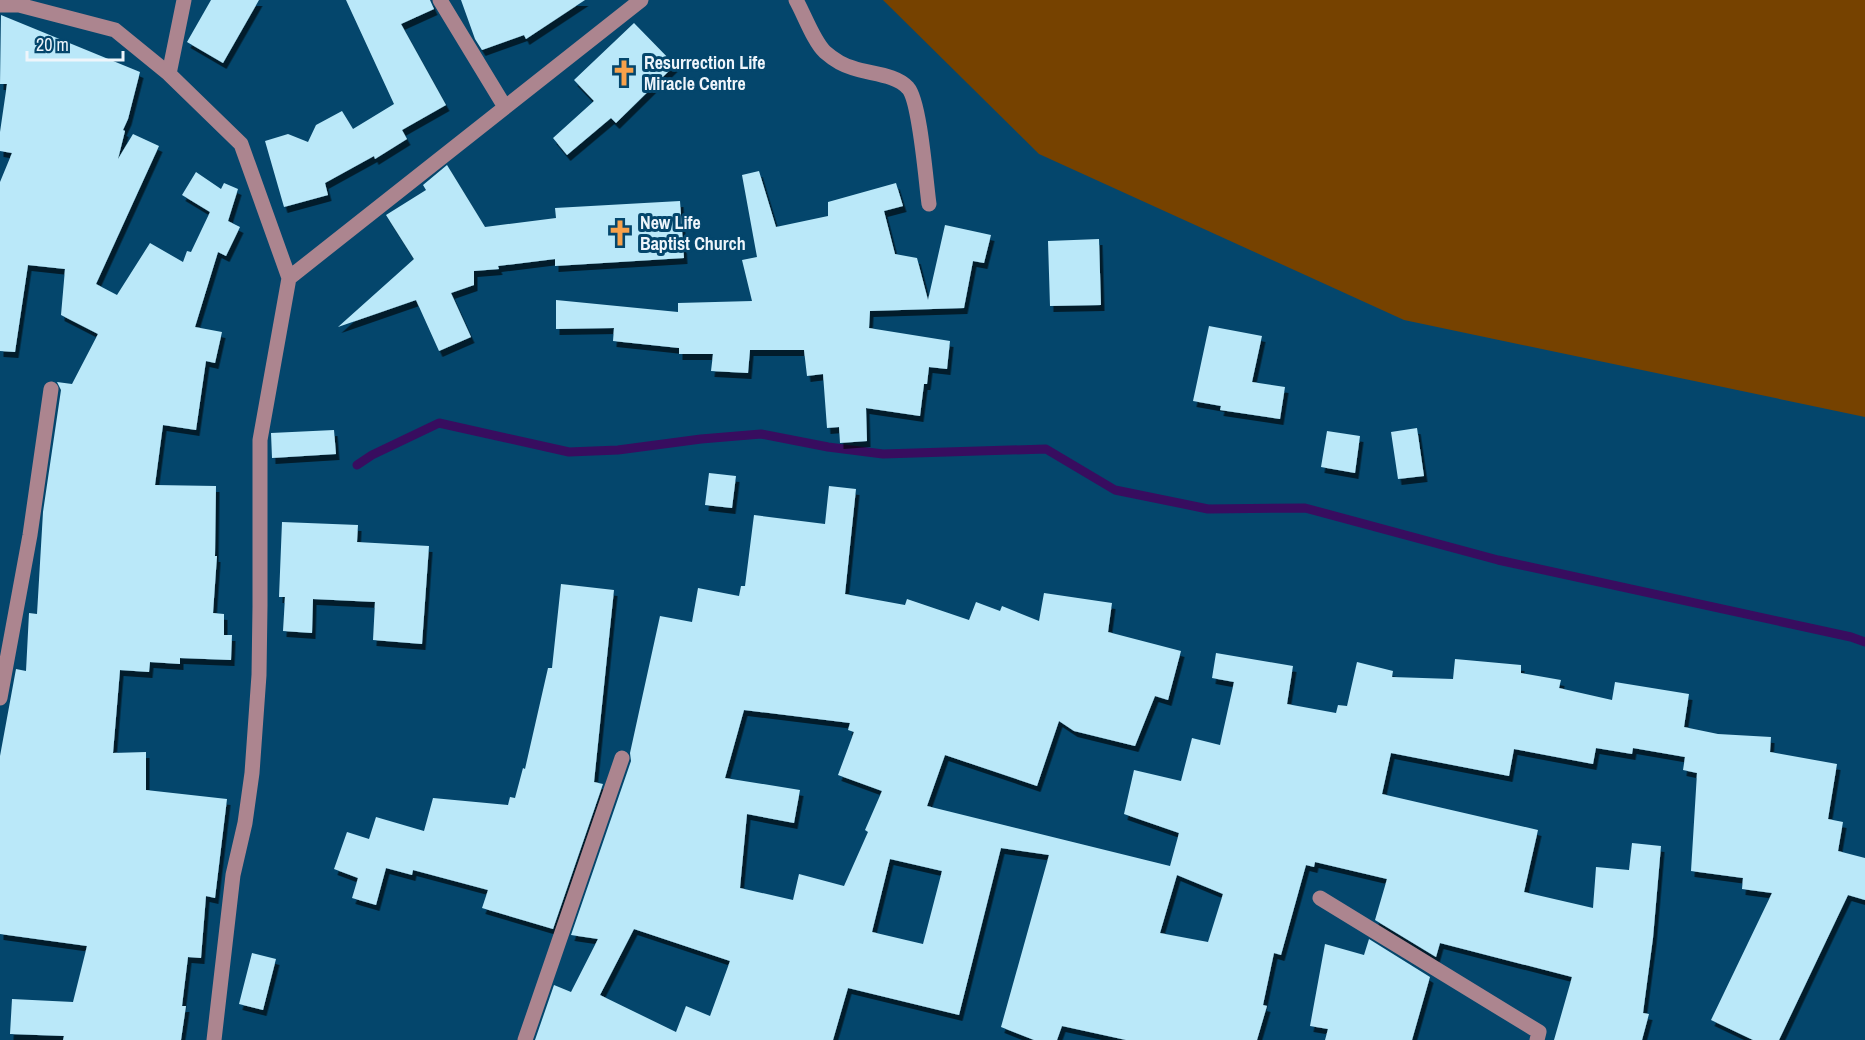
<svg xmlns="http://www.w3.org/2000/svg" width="1865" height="1040" viewBox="0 0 1865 1040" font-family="'Archivo Narrow',sans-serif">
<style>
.green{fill:#764200}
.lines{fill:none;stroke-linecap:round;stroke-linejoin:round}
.stream{stroke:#380d5f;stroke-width:9}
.building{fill:#bae8f9;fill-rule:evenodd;filter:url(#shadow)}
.minor{stroke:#ac858f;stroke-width:15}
.labels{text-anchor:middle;stroke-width:6;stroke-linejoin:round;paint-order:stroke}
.poi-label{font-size:18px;font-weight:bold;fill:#eef5fb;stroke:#04466c;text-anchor:start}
</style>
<defs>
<filter id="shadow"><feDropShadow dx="3.5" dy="6" stdDeviation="0" flood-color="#0009"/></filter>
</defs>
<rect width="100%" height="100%" fill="#04466c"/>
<path class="green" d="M883,0h982v417l-461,-97 -365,-166z"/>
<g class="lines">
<path class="stream" d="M357,465l15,-10 67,-32 130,29 49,-2 83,-11 60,-5 67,13 55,7 163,-5 69,41 93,19 97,-1 193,52 353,77 14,5"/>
</g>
<path class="building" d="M211,0h48l-36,63 -36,-21z
M346,0h84l4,9 -33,15 45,81 -44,25 5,9 -32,20 -1,-3 -49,27 3,12 -44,12 -19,-66 23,-7 20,8 8,-17 26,-14 11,18 41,-25z
M461,0h124l-59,39 -2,-4 -42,15 -7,-11z
M1,15l139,57 -12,47 -5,11 2,1 -7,28 15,-25 26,12 -63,138 21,11 33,-52 33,19 4,-11 4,1 19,-40 -28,-17 14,-23 25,17 3,-6 14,6 -10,32 12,6 -14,29 -8,-4 -23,75 27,5 -7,31 -9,-2 -10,69 -33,-5 -8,60 61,1 -1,70h2l-4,57 11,1v21h8l-1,25 -51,-2v6l-30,-2 -1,10 -29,-2 -7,83 33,-1v38l81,9 -12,99 -9,-2 -5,62 -13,-1 -6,49h4l-5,34h-118l1,-4 -54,-2 2,-35 61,3 14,-56 -87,-12v-178l16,-87 10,2 3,-58 8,1 6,-102 18,-122 -4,-8 15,2 26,-50 -37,-19 4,-46 -37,-4 -13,87 -15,-1v-169l12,-29 -12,-2v-19l7,-48h-7z
M634,23l41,42 -59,58 -5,-5 -44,37 -14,-17 41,-37 -20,-21z
M447,165l38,62 71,-9 -1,-10 125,-7 4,57 -129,8v-7l-57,7 1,3 -25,2v14l-23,8 20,44 -32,14 -23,-51 -78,27 76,-68 -28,-44 40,-25 -3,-5z
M759,171l17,56 52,-11v-14l68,-19 7,23 -19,5 11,43 22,4 11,42 17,-75 46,10 -7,28 -11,-2 -9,47 -94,3 -1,17 81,13 -3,28 -18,-2 -2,17h-3l-4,32 -54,-8 1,33 -27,2 -1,-16 -12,1 -4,-54 -16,2 -3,-26h-54l-2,23 -37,-2 2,-17h-34v-6l-66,-7 1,-13 -58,1v-29l122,12v-9l74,-2 -10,-41 15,-3 -15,-82z
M1099,239l2,66 -51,1 -2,-65z
M1209,326l53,10 -10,46 33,5 -5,32 -60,-9 1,-4 -28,-5z
M1417,428l7,48 -26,3 -7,-47z
M334,430l2,24 -64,4 -1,-25z
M1327,431l33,5 -5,37 -34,-6z
M709,473l27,3 -4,32 -27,-3z
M829,486l27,3 -11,105 60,11 2,-6 62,21 7,-18 24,9 2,-5 37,15 5,-28 68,10 -4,29 73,19 -13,49 -13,-4 -20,50 -61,-15 -15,-10 -22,65 -92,-31 -18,51 243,60 9,-33 -55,-19 10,-44 47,11 11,-43 28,7 14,-63 -22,-4 4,-25 77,13 -6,38 49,9 2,-8 9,1 10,-44 36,9 -1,6 61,2 2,-20 66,6v8l40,7 -2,8 53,12 3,-18 74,12 -5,33 34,7 53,3 -1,15 67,12 -9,55 15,3 -5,29 27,7v42l-17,-5 -69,145h-26l-42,-20 61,-127 -30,-4 1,-11 -52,-7 6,-98 -14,-3 2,-13 -52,-9 -1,6 -36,-6 -3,16 -79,-15 -5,27 -118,-23 -9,41 156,36 -14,62 69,16 3,-41 33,3 3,-27 29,3 -8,92 -10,75 6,1 -7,26h-88l18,-63 -132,-34 -4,14 -61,-37 12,-41 -72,-17 -1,5 -8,-2 -25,90 -7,-2 -11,52 4,1 -10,34h-131l-64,-14 -5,14h-23l-33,-13 48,-172 -48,-7 -42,167 -111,-27 -15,52h-298l19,-55 17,7 27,-53 -27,-4 60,-174 -1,-8 30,-137 32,6 6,-34 41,8 2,-10h4l9,-71 71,9zM744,710l106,13 -2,7 6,2 -16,43 44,16 -17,39 3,2 -24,54 -45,-12 -6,26 -53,-12 7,-74 47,9 6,-33 -75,-12zM890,859l52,12 -19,73 -51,-12zM1177,875l46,19 -15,48 -48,-9zM634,929l96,32 -20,55 -24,-10 -10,26 -76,-37z
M282,522l76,3 -1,17 72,4 -7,98 -49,-4 2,-38 -62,-3 -1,34 -29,-2 2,-34h-6z
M561,584l53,6 -20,192 9,2 -50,145 -71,-21 6,-18 -75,-20 -1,5 -26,-7 -10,37 -24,-7 6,-20 -24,-9 13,-37 22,7 7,-22 48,14 9,-33 75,7 2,-8 5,1 8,-30 2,1 23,-101h4z
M1369,939l61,38 -18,63h-87l3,-11 -18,-3 15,-82 39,11z
M252,953l24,6 -13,51 -24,-6z"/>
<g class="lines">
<path class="minor" d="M184,0l-15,74 72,70 48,134 -29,162v166l-1,69 -7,98 -7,50 -12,52 -19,165
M440,0l65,107
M796,0c8,14 18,42 29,52 8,7 17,13 28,16 16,6 43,6 55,20 12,13 18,95 21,116
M0,5h19l96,25 54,44
M289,278l352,-278
M0,698l30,-163 21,-146
M1320,898l219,134 -2,8
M525,1040l97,-282"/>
</g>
<defs>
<g id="church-bare" transform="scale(2.07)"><path d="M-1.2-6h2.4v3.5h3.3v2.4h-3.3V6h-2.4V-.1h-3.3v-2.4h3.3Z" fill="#f8a14a" stroke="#04466c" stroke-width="2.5" paint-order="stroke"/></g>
</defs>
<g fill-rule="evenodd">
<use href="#church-bare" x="624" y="73"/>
<use href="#church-bare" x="620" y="233"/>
</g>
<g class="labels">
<g class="poi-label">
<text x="644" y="69">Resurrection Life<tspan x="644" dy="21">Miracle Centre</tspan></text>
<text x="640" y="229">New Life<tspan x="640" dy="21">Baptist Church</tspan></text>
</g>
</g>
<path d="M27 51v9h96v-9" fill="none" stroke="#eef5fb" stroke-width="3"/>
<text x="36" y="51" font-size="18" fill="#eef5fb" stroke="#04466c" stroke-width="4.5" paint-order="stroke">20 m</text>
</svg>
